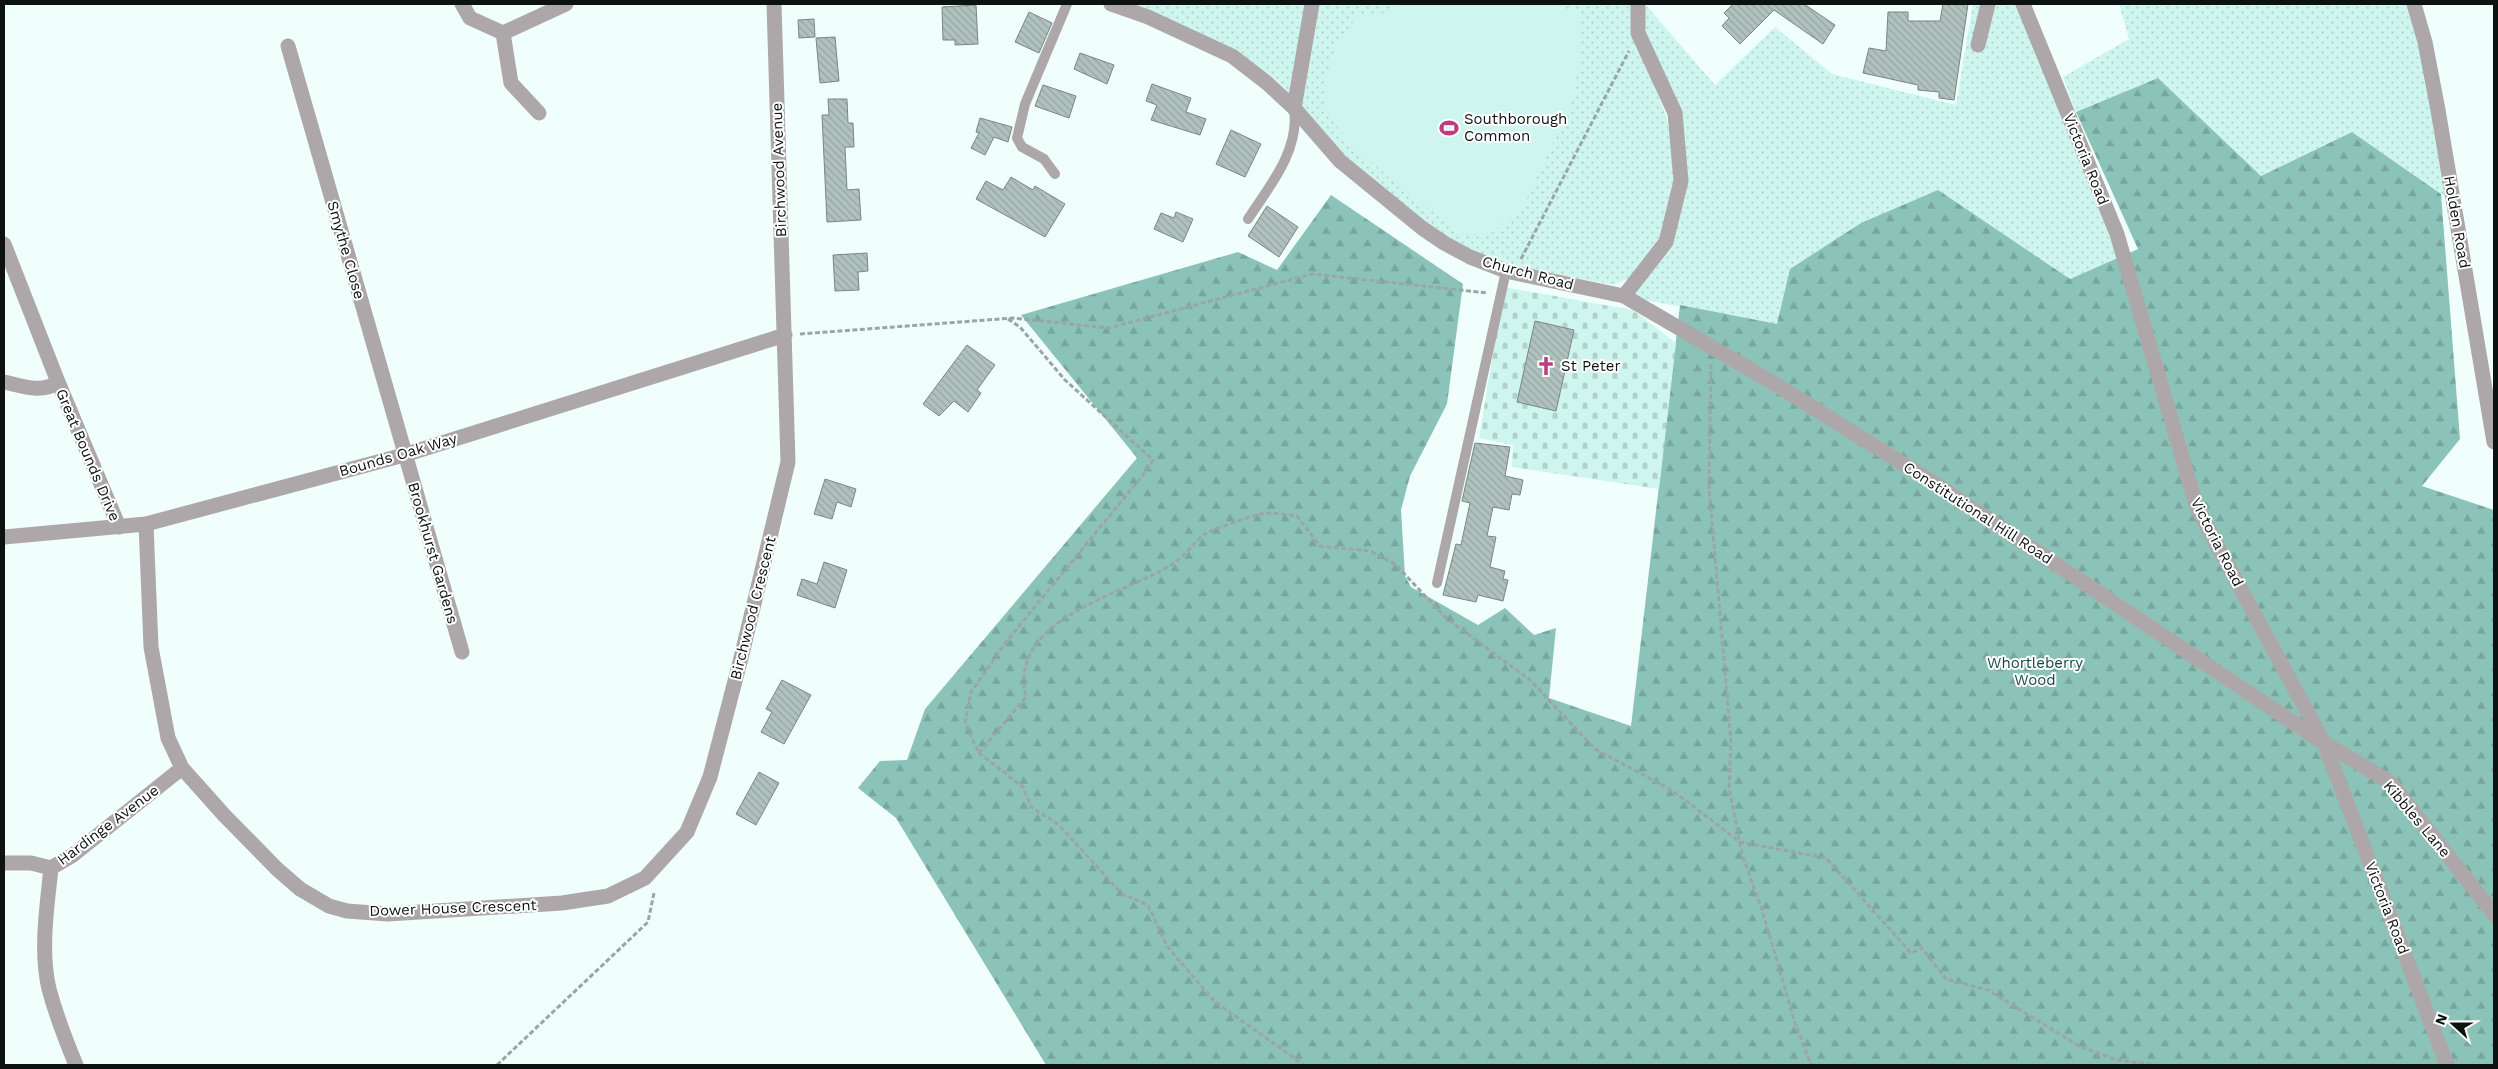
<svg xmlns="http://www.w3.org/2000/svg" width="2498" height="1069" viewBox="0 0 2498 1069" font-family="'Work Sans',sans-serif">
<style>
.grass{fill:url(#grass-dots)}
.forest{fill:url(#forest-firs)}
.cemetery{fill:url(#cemetery-stones);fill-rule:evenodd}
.pitch{fill:#cef6ee}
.building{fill:url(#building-back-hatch);stroke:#778784}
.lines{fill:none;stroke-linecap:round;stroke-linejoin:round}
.path{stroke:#9aa6a3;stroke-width:3;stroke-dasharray:5 2.5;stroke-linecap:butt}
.service{stroke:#aea7aa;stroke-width:10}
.minor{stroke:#aea7aa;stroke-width:15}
.labels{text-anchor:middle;stroke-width:4;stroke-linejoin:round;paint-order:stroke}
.poi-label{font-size:15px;fill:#0b1210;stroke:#fff;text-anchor:start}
.street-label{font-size:15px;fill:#0b1210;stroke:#fff}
.park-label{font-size:15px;fill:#164640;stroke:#fff}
</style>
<defs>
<pattern id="grass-dots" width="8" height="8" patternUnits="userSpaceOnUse" patternTransform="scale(1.25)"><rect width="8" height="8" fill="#cef6ee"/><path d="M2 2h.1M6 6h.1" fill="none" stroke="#b0d2cb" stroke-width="1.8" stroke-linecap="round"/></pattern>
<pattern id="forest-firs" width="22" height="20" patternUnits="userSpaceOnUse" patternTransform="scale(1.25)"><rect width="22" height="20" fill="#8cc3b9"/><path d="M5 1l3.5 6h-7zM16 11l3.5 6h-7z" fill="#77a69e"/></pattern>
<pattern id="cemetery-stones" width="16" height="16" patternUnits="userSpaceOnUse" patternTransform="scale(1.25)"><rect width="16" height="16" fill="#cef6ee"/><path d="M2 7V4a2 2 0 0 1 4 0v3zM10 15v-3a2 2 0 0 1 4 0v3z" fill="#b0d2cb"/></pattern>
<pattern id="building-back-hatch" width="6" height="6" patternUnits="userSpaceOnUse" patternTransform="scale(1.25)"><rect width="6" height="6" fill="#b0c1be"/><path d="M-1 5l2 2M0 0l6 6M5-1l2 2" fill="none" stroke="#96a5a2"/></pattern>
</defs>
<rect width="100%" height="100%" fill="#f0fffc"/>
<path class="grass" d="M1136,4h498l3,39 29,72 9,42 1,22 -19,70 -21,26 -22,10 -97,-18 -58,-20 -56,-41 -49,-41 -74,-82 -41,-30z
M1645,4l70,81 60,-58 57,47 124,31 17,-101h50l97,253 -50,22 -56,-36 -237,82 -153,-29 42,-54 15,-61 -7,-70 -36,-78z
M2119,4h295l39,194 -12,-4 -89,-62 -91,44 -103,-98 -82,34 -13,-35 66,-38z"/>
<path class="forest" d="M2158,78l103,98 91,-44 89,62 19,245 -38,47 72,24v555h-1448l-150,-247 -38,-30 22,-27 27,-1 18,-51 212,-251 -116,-143 217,-63 39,18 54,-75 132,89 -16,120 -37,72 -9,34 4,66 6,11 67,38 27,-17 29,27 22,-7 -7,70 82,28 49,-421 97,19 13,-55 71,-46 77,-33 132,89 68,-30 -62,-137z"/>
<path class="cemetery" d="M1504,287l129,23 43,33 -17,146 -147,-22 1,-22 -34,-7zM1535,322l39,8 -18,81 -39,-9z"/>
<path class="pitch" d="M1401,4h154l24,10v51l-7,36 -48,104 -36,31 -26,-2 -67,-51 -46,-41 -22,-28 -4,-28 14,-42 21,-29 33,-3z"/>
<path class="building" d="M1733,4h71l31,21 -12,19 -49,-34 -34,34 -18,-18 7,-8 -5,-5z
M1943,4h25l-14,96 -15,-2v-6l-21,-2v-5l-55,-12 6,-25 17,3 2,-39h20v9h32z
M976,5l2,39 -23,1v-5h-12l-1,-33z
M1029,12l23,11 -13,30 -24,-11z
M814,19l1,18 -16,1 -1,-18z
M835,37l4,44 -19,2 -4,-45z
M1080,53l34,12 -7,19 -33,-15z
M1152,84l39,14 -5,14 20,7 -6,16 -49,-15 6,-15 -11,-4z
M1043,85l33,11 -7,22 -34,-12z
M828,99h19l1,24h5l1,24h-9l2,43 12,-1 2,31 -34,2 -5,-107h7z
M980,118l32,9 -4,15 -14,-5 -9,18 -14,-7 8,-15 -3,-1z
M1231,130l30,14 -16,33 -29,-13z
M1011,177l22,13 2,-4 30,18 -20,33 -69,-38 10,-18 17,9z
M1267,206l31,21 -19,30 -31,-21z
M1176,212l17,7 -10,23 -29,-13 7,-16 13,5z
M867,253l1,18 -10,1 1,18 -24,1 -2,-36z
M1535,321l39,9 -18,81 -39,-9z
M967,345l28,20 -18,25 4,3 -13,19 -14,-11 -15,15 -16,-12z
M1475,443l35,4 -5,29 18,4 -3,15 -8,-1 -3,16 -16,-3 -6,29 9,1 -6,30 15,4 -2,8 5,1 -5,21 -25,-6 -2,7 -33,-7 13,-51 5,1 9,-42 -8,-2z
M825,479l31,10 -5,18 -14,-5 -5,17 -18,-5z
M824,562l23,8 -12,38 -38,-13 5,-16 15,5z
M782,680l29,15 -27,49 -23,-12 11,-20 -6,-3z
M759,772l20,11 -23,42 -20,-11z"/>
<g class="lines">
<path class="path" d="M1521,259l108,-208
M1008,319l12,8 45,53 88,80 -10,15 -137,167 -35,50 -6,32 14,29 44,34 8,20 27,17 64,70 26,11 19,41 47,55 90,64
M800,334l213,-16 96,10 203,-54 176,19
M1711,364l-2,123 22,255 -2,46 13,66 20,56 33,113 16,42
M979,753l47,-56c-19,-80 100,-102 148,-134 12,-8 20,-21 31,-29 6,-4 54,-21 61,-21 10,0 21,2 31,3l23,30 50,5 25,13 51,54 84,62 65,69 78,42 67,51 86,16 85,95 11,-5 24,31 42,11 91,56 38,14 39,5
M497,1065l151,-143 6,-29"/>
<path class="service" d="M1055,174l-11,-15 -22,-12 -5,-9 8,-34 42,-100
M1248,219c21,-32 52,-69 46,-109
M1437,583l69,-312"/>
<path class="minor" d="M462,4l8,14 33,15 8,50 28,30
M1111,4l37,13 84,39 35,27 27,25 46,53 82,67 22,15 26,14 36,14 118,25 151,88 156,97 393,262 66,39 104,132
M2023,4l94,230 80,274 127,235 123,322
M2414,4l11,38 13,68 56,332
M503,33l63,-29
M1978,45l10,-41
M288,46l174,606
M1294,108l18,-104
M4,244l54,138 61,145
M1624,296l42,-54 15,-61 -6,-68 -37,-80v-29
M4,382c18,4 38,12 54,0
M146,524l5,123 17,91 14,30 42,47 53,54 23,20 29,17 18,5 41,3 174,-11 46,-7 37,-18 42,-46 23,-55 31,-119 47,-196 -14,-458
M4,537l142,-13 258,-69 381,-120
M4,863h27l20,5
M76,1065c-10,-24 -20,-50 -27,-76 -9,-38 -2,-82 2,-121l22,-13 109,-87"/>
</g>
<defs>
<g id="stadium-bare" transform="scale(1.5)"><path d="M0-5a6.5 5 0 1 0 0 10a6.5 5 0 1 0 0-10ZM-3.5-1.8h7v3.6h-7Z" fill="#bf3c83" stroke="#fff" stroke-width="2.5" paint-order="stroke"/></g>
<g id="church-bare" transform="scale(1.5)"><path d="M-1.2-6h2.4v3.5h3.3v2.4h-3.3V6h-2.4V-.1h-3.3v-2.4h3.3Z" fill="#bf3c83" stroke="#fff" stroke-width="2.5" paint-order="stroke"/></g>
</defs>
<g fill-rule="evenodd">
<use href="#stadium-bare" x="1449" y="128"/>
<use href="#church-bare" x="1546" y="366"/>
</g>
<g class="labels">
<g class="poi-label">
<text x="1464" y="124">Southborough<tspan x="1464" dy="17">Common</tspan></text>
<text x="1561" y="371">St Peter</text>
</g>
<g class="street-label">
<text transform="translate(2086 159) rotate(68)" y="5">Victoria Road</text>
<text transform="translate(779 170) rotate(-92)" y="5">Birchwood Avenue</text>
<text transform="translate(2457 222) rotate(80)" y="5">Holden Road</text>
<text transform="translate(346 250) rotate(74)" y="5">Smythe Close</text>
<text transform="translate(1528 273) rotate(15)" y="5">Church Road</text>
<text transform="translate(88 455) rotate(67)" y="5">Great Bounds Drive</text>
<text transform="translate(398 455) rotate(-16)" y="5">Bounds Oak Way</text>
<text transform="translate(1978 513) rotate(33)" y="5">Constitutional Hill Road</text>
<text transform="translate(2217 542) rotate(63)" y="5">Victoria Road</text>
<text transform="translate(433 553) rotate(74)" y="5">Brookhurst Gardens</text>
<text transform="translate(753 608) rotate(-76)" y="5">Birchwood Crescent</text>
<text transform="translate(2417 819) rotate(50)" y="5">Kibbles Lane</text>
<text transform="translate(108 825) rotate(-37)" y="5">Hardinge Avenue</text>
<text transform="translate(453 908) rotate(-2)" y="5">Dower House Crescent</text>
<text transform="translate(2387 908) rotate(69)" y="5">Victoria Road</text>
</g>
<g class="park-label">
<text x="2035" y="668">Whortleberry<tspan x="2035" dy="17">Wood</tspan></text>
</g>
</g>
<rect width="2498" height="1069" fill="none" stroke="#0b1210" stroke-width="10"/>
<g transform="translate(2453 1024) rotate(291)" stroke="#ffffff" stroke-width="4" paint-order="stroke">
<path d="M0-4L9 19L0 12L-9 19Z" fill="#0b1210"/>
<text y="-8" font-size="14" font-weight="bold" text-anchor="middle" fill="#0b1210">N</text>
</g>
</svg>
